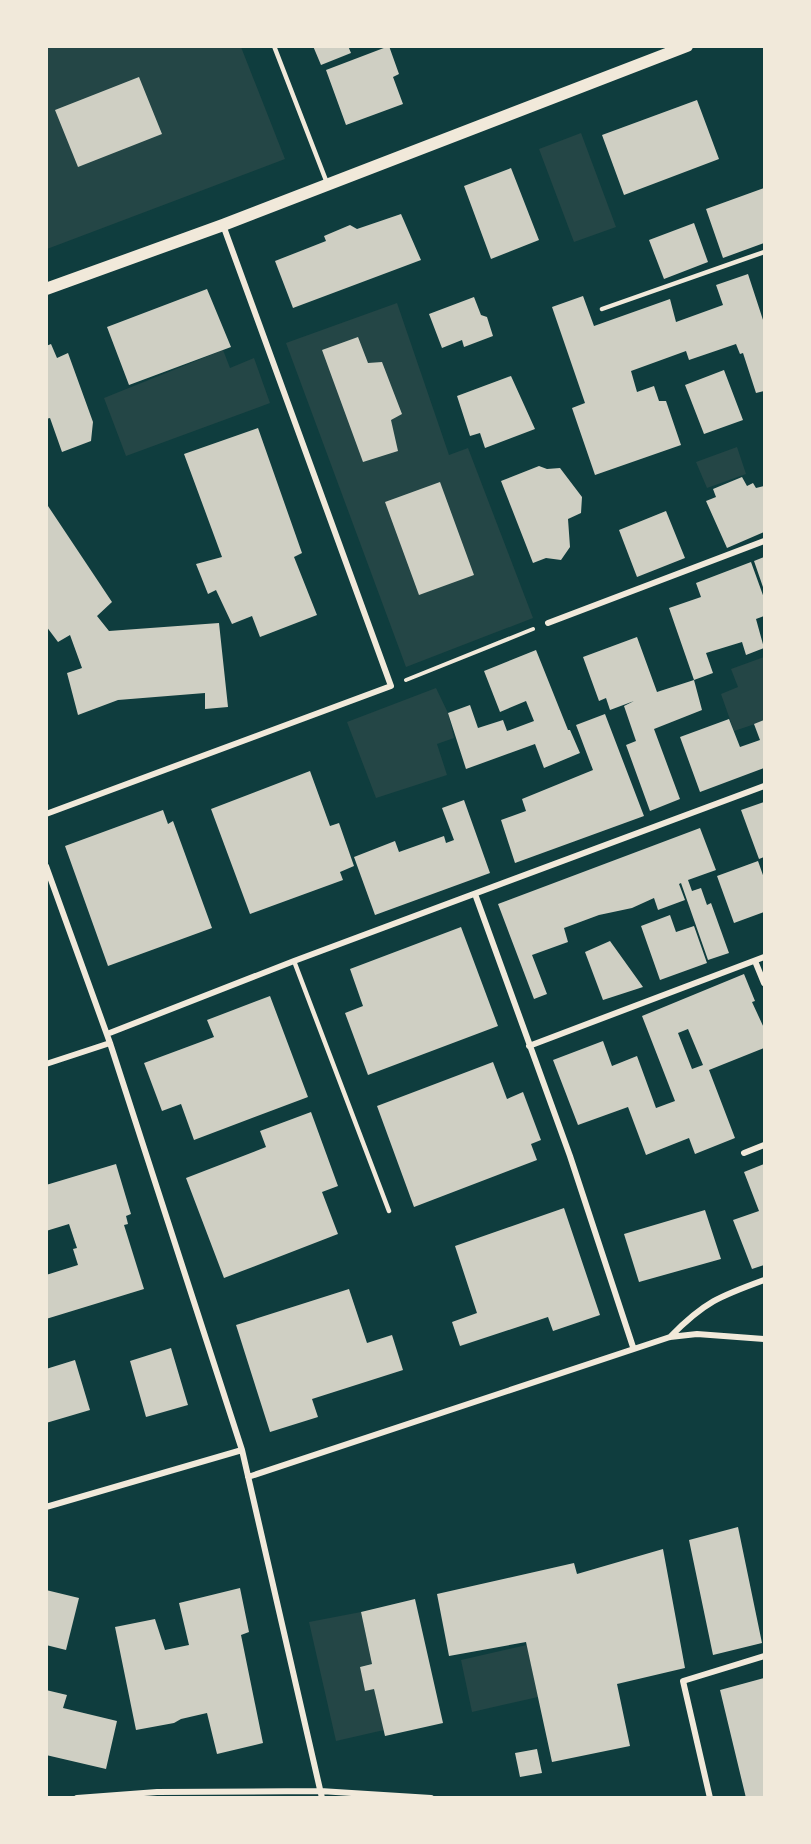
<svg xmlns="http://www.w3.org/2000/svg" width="811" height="1844" viewBox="0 0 811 1844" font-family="'Alegreya Sans',sans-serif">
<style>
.green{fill:#244646}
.building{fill:#cfcfc3;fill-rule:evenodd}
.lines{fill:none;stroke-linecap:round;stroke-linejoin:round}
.path{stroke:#f1e9da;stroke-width:4}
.service{stroke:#f1e9da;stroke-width:4.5}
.minor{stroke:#f1e9da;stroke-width:6}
.secondary{stroke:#f1e9da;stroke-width:12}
</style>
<rect width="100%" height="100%" fill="#0f3d3e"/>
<path class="green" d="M47,47h194l44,112 -238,90z
M581,133l35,94 -42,15 -35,-93z
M397,303l52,152 19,-7 65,170 -127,49 -120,-324z
M223,350l7,18 24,-10 16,45 -144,53 -22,-58z
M737,447l9,27 -39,14 -11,-26z
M764,657v64l-30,10 -13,-37 17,-7 -7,-18z
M436,688l12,25 6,25 -17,6 10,31 -71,23 -29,-76z
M361,1612l11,52 -12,3 5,23 9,-1 10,41 -48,11 -27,-119z
M527,1645l11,52 -66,15 -11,-52z"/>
<path class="building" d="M313,46h35l3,7 -30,12z
M389,46l10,28 -6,3 10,27 -57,21 -20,-55z
M139,77l23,57 -84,33 -23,-57z
M697,100l22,59 -95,36 -22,-60z
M511,168l28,72 -48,19 -27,-73z
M764,188v55l-41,15 -17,-49z
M401,214l20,46 -128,48 -18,-47 51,-20 -2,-5 26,-11 7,4z
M694,223l14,39 -44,17 -15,-39z
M748,274l16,49v68l-8,2 -13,-40 -3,1 -4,-10 -47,16 -3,-9 -55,20 6,21 17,-6 5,15h7l15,44 -86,30 -23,-67 13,-5 -33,-96 31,-11 11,30 76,-27 6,23 47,-17 -7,-20z
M207,289l24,58 -102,38 -22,-58z
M474,297l7,18 6,2 6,19 -29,11 -2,-7 -20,8 -13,-34z
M358,337l10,26 14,-1 20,52 -11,6 7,31 -35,11 -41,-112z
M51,344l6,14 11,-5 25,69 -2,19 -29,11 -12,-34 -4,1v-73z
M724,370l19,50 -39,14 -19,-49z
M511,376l24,53 -50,19 -5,-15 -10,3 -13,-40z
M258,428l44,125 -8,4 23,58 -57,22 -8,-21 -20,8 -16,-34 -8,4 -12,-30 26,-7 -38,-103z
M539,466l8,3 13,-1 22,29 -1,16 -13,6 2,28 -9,13 -15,-2 -13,5 -32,-82z
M742,477l5,9 6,-3 3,5 8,-2v46l-37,16 -21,-47 10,-4 -3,-8z
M440,482l34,93 -55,20 -34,-93z
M48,506l64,96 -15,14 12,15 110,-8 9,84 -23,2v-16l-87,7 -40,15 -11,-42 15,-5 -12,-33 -12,7 -12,-16z
M666,511l19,47 -48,19 -18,-47z
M764,557v33l-10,-29z
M751,562l13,36v18l-8,3 8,29 -18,7 -4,-13 -36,11 7,20 -19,7 -25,-72 32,-11 -5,-14z
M637,637l20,55 37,-12 8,30 -48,19 26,70 -30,12 -24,-66 10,-4 -12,-35 10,-5 -24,9 -4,-12 -7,3 -16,-44z
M536,650l32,80h2l10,23 -36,15 -9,-24 -69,25 -18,-56 22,-8 8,23 25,-8 4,11 27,-10 -8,-20 -26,11 -16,-41z
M605,714l39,102 -129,47 -14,-43 25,-9 -4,-12 71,-29 -17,-45z
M729,719l11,28 20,-7 -6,-16 10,-4v48l-64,24 -20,-55z
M310,771l20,55 9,-3 15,43 -14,6 3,8 -93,34 -39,-105z
M464,800l26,73 -115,42 -21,-58 41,-16 4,11 45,-16 2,7 8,-3 -12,-32z
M764,802v55l-5,2 -18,-49z
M163,810l5,14 5,-3 39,107 -104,38 -43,-120z
M700,828l16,42 -28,10 4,11 9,-3 6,17 4,-2 18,50 -21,7 -27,-77 -2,1 6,16 -27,10 -4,-12 -22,10 -33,7 -35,13 4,14 -36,13 15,39 -13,5 -36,-95z
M758,861l6,17v34l-30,11 -17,-47z
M670,915l6,17 18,-6 13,37 -47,17 -19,-54z
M461,927l37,99 -130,49 -23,-62 18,-7 -13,-37z
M610,941l33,46 -40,13 -18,-48z
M744,974l11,27 -3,1 12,26v20l-55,22 26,68 -40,16 -6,-16 -43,17 -18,-48 -50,18 -25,-65 50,-19 9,25 25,-10 19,52 19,-7 -33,-85zM688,1029l15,36 -11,4 -14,-36z
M270,996l38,101 -114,43 -13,-36 -19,7 -18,-48 70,-26 -7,-17z
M493,1062l14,37 16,-7 18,48 -10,4 6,16 -123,47 -37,-101z
M311,1112l27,74 -16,6 16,42 -114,44 -38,-100 80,-31 -6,-16z
M116,1164l15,50 -5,2 2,8 -4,1 20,64 -98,30v-44l32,-10 -5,-16 4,-1 -8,-24 -23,7v-46z
M764,1164v101l-12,4 -19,-49 26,-9 -15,-39z
M564,1208l36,107 -47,16 -5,-14 -88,29 -8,-24 25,-9 -22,-67z
M705,1210l16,49 -82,23 -15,-48z
M349,1289l18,54 25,-8 11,35 -91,29 6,18 -48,15 -34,-107z
M171,1348l17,57 -42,12 -16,-56z
M75,1360l15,50 -44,13v-54z
M738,1527l24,116 -49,12 -24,-115z
M663,1549l22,119 -68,16 13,62 -78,16 -26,-120 -77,14 -12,-62 137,-31 3,11z
M240,1588l9,44 -8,3 22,108 -46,11 -10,-41 -26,6 -7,4 -38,7 -21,-103 40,-8 10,31 24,-5 -10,-42z
M46,1590l33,8 -13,52 -20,-5z
M415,1599l28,124 -58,13 -11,-47 -9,2 -5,-24 12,-3 -11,-52z
M764,1678v120h-18l-26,-108z
M46,1690l21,5 -4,13 54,13 -11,48 -60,-14z
M537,1749l5,24 -22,4 -5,-24z"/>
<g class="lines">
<path class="path" d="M406,680l127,-51"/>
<path class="service" d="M274,46l53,137
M602,309l162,-57
M294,961l95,250"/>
<path class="minor" d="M548,623l216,-82
M46,814l345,-128 -168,-461
M46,866l64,177 132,407 80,348
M475,894l95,262 63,191
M755,961l9,22
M107,1034l187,-73 470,-175
M529,1046l235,-89
M46,1064l64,-21
M744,1153l20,-8
M670,1337c34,-35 50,-41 94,-57
M248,1477l422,-140 27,-3 67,5
M46,1507l196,-57
M77,1798l80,-6 163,-1 111,7
M710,1798l-27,-117 81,-25"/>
<path class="secondary" d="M46,289l177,-64 464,-179"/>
</g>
<rect width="811" height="1844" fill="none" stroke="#f1e9da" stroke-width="96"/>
</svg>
